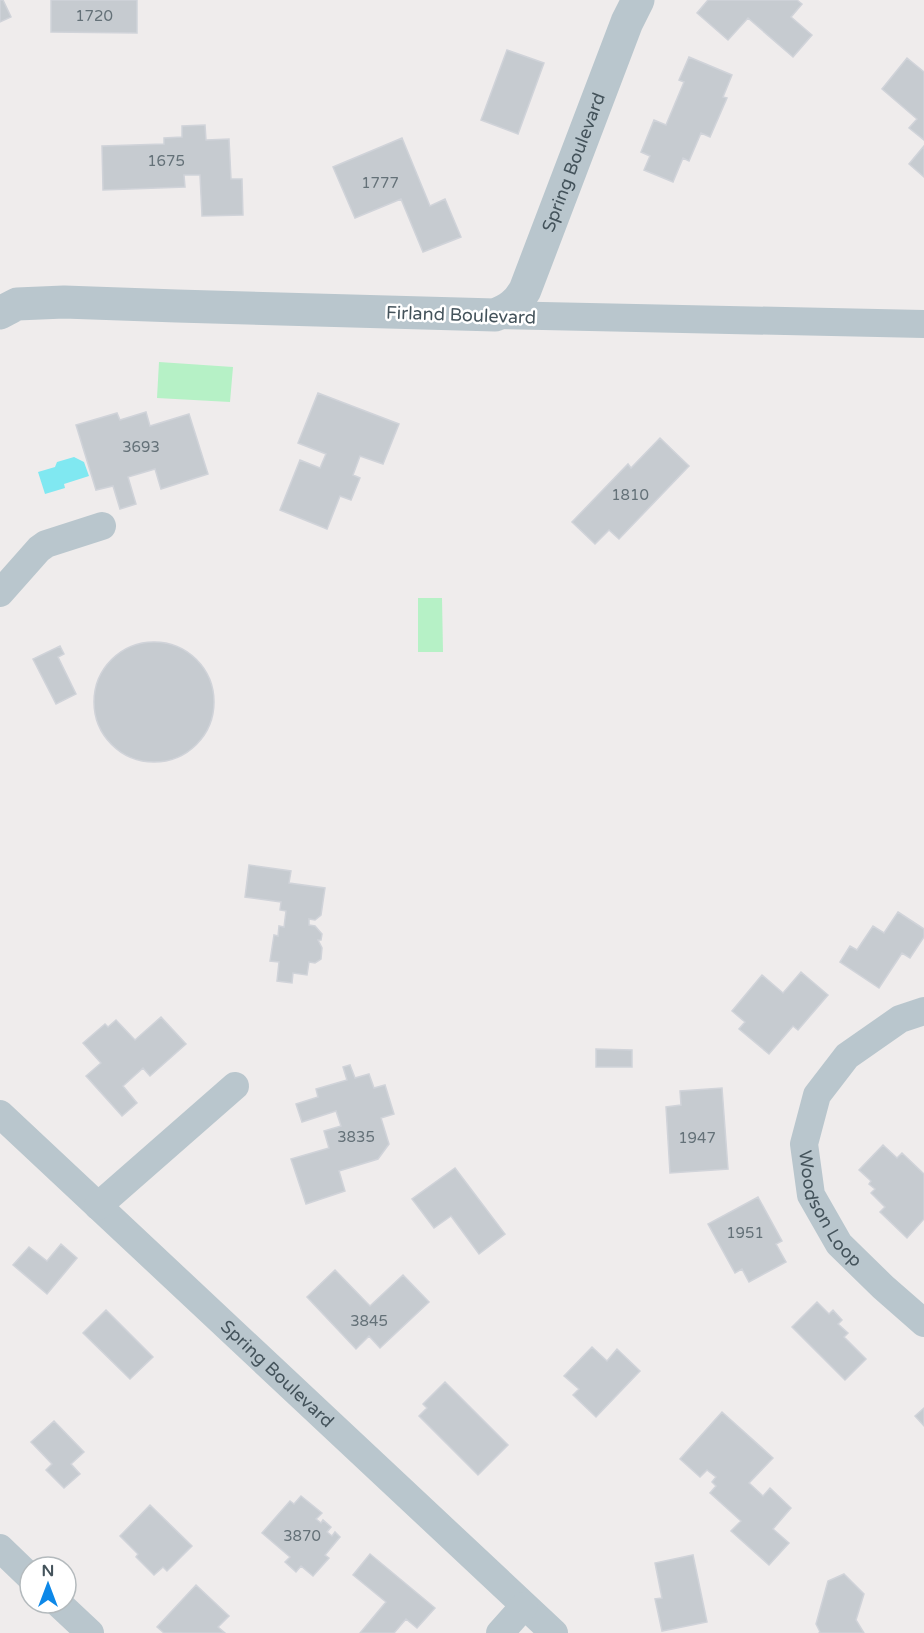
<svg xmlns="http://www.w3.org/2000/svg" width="924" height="1633" viewBox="0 0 924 1633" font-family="'Varela Round',sans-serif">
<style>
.green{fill:#b6f1c6}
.water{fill:#80e8f1}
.building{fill:#c6cbd0;stroke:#d0d3d9;stroke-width:1.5}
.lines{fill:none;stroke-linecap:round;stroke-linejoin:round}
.minor{stroke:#b9c6cd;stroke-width:28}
.tertiary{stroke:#b9c6cd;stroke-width:33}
.labels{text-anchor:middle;stroke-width:5;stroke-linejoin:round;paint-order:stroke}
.number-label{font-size:15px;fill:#647178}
.street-label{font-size:18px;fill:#44535b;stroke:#fff}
</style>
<rect width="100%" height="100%" fill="#efecec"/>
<path class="green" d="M159,362l74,5 -3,35 -73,-4z
M418,598h24l1,54h-25z"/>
<path class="water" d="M74,457l10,5 5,14 -25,8 1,4 -20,6 -7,-22 17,-5 2,-5z"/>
<path class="building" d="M0,0h3l8,17 -11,5z
M51,0h86v33l-86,-1z
M708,0h89l5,4 -11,13 21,18 -19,22 -45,-39 -20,22 -31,-27z
M507,50l37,13 -26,71 -37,-14z
M689,57l43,18 -9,22 4,1 -17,39 -9,-4 -12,28 -6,-3 -10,24 -29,-12 6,-14 -9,-4 13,-32 12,5 18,-43 -5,-2z
M907,58l17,14v68l-15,-12 8,-9 -35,-30z
M205,125l1,15 23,-1 2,40h11l1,36 -41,1 -2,-41h-16l1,12 -82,3 -1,-44 62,-2v-6l18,-1v-11z
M402,138l28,68 15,-7 16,38 -38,15 -22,-53 -46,19 -22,-51z
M924,146v31l-15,-13z
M318,393l81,31 -16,40 -23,-8 -7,19 7,3 -9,22 -11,-4 -13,33 -47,-19 20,-50 20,8 6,-14 -28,-11z
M146,412l4,14 39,-12 19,60 -47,15 -6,-20 -27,8 8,27 -16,5 -7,-23 -17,4 -20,-65 41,-12 3,7z
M660,438l29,28 -70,73 -10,-9 -14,14 -23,-22 56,-58 3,4z
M94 702a60 60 0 1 1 120 0a60 60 0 1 1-120 0Z
M60,646l4,8 -6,3 18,37 -20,10 -23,-45z
M249,865l42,6 -2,12 36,5 -4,27 -6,5 -6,-1v6l6,1 7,8 -1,6h-3l4,8 -1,11 -6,4 -6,-1 -2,13 -14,-2 -1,10 -15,-2 2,-19 -9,-1 4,-26 4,1 1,-10 5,1 2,-16 -6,-1 1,-8 -36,-5z
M898,912l26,17v8l-14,21 -8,-5 -23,35 -39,-26 10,-16 7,4 16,-24 11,7z
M801,972l27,23 -30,35 -5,-4 -24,28 -30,-25 6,-7 -13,-11 30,-36 21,18z
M161,1017l25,27 -36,32 -7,-8 -20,18 14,17 -15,13 -36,-40 15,-13 -18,-20 22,-19 3,3 8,-7 19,20z
M596,1049l36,1v17h-36z
M350,1065l5,13 14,-4 5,14 11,-3 9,29 -13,4 8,26 -11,15 -39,12 6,20 -39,13 -15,-45 38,-11 -5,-17 17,-5 -5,-15 -34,11 -6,-18 22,-7 -2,-8 31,-9 -4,-13z
M722,1088l6,81 -58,4 -4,-66 15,-2 -1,-14z
M883,1145l14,13 5,-5 22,21v45l-17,19 -27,-26 5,-5 -14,-14 4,-4 -6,-5 2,-3 -12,-11z
M455,1168l50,66 -26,20 -28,-38 -17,12 -22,-29z
M758,1197l24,44 -6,3 10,18 -37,20 -7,-13 -7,4 -27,-49z
M61,1244l16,14 -30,36 -34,-29 16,-18 18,14z
M335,1270l35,36 33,-31 26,27 -49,46 -11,-12 -13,13 -49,-52z
M817,1302l12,12 4,-4 9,10 -4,4 10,9 -4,4 22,22 -21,21 -53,-53z
M106,1310l47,47 -23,22 -47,-46z
M592,1347l15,14 10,-12 23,22 -44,46 -23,-22 6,-6 -15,-13z
M445,1382l63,63 -30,30 -59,-59 8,-8 -4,-4z
M924,1408v18l-9,-10z
M722,1412l51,46 -24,25 14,13 7,-8 21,20 -18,21 16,14 -20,22 -38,-34 10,-10 -31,-28 6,-7 -4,-4 4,-5 -9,-7 -7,7 -20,-18z
M54,1421l30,31 -13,12 9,10 -16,14 -18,-18 6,-6 -21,-22z
M301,1496l21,17 -6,6 5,4 2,-3 8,7 -4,5 5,4 3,-4 5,5 -15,18 4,3 -16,18 -12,-10 -5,6 -11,-10 5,-5 -28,-24 28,-32 4,3z
M150,1505l42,41 -25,25 -4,-4 -9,8 -18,-18 2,-3 -18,-18z
M370,1554l65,54 -18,20 -11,-9 -12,14h-34l26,-31 -33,-27z
M693,1555l14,67 -45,9 -7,-32 7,-1 -7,-35z
M844,1574l20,20 -8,26 8,13h-45l1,-1 -4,-8 12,-43z
M196,1585l33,31 -11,11 7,6h-61l-7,-6z"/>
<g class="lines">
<g class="minor">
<path d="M495,315l429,9"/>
<path d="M0,593l39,-44 7,-5 56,-18"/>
<path id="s1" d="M924,1011l-24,8 -53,37 -30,39 -13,49 7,51 28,49 44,43 41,36"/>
<path id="s2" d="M0,1114l554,519"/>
<path d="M98,1206l137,-120"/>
<path d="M0,1548l30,29"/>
<path d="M58,1603l32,30"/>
<path d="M500,1633l24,-27"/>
</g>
<path class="tertiary" id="s3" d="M0,313l17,-9 47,-2 113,4 318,9c14,-6 22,-11 30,-25l102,-268 11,-22"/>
</g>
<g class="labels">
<g class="number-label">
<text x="94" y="21">1720</text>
<text x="166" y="166">1675</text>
<text x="380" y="188">1777</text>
<text x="141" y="452">3693</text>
<text x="630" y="500">1810</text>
<text x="356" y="1142">3835</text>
<text x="697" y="1143">1947</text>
<text x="745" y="1238">1951</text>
<text x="369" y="1326">3845</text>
<text x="302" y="1541">3870</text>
</g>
<g class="street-label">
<text dy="6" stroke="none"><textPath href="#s3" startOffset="674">Spring Boulevard</textPath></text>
<text transform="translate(461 315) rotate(2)" y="6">Firland Boulevard</text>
<text dy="6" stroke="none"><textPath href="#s1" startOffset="261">Woodson Loop</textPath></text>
<text dy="6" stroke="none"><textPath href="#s2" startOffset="380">Spring Boulevard</textPath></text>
</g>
</g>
<g transform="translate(48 1585)"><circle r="28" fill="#ffffff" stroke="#b4babd" stroke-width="1.5"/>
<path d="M0-4.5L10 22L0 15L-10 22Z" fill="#0d88e8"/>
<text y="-9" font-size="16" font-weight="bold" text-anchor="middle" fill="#44535b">N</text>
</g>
</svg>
